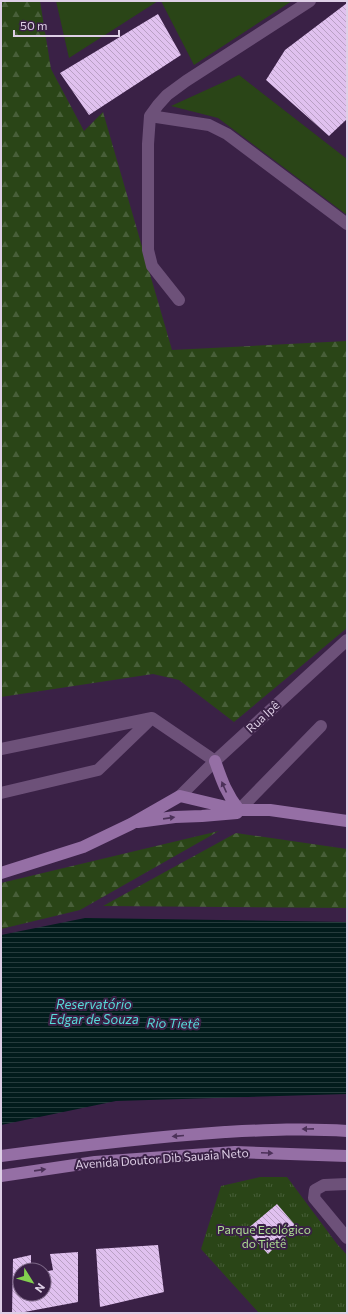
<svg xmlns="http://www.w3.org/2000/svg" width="348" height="1314" viewBox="0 0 348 1314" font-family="Commissioner,sans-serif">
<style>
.green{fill:#2a4517}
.forest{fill:url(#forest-firs)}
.park{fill:url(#park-tufts)}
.water{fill:url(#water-rules)}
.building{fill:url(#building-back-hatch)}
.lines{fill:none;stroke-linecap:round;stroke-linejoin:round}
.minor{stroke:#6d5179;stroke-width:12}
.major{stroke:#956fa5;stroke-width:12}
.oneway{fill:#4c3159}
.labels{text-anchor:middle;stroke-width:4;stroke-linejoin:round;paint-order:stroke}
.street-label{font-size:12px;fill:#decfe6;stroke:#3a2146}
.park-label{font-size:12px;fill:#aede93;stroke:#3a2146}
.water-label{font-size:13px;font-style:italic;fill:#58dad9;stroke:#3a2146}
</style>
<defs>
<pattern id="forest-firs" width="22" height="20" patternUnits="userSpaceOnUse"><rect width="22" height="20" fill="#2a4517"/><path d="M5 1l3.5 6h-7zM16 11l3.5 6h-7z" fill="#485f39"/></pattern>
<pattern id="park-tufts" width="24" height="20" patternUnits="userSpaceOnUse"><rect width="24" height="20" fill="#2a4517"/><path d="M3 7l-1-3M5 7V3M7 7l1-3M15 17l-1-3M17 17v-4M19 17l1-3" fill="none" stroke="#485f39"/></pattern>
<pattern id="water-rules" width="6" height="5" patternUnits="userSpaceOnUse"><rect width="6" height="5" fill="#021c1c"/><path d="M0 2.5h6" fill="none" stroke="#263c3d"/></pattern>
<pattern id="building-back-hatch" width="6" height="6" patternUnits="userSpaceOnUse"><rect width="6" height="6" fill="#e0c1ef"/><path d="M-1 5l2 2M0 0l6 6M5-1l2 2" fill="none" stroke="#b9a0c4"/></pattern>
</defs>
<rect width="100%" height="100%" fill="#3a2146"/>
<path class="green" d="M56,1h102l-89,57z
M161,1h131l-98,64z
M239,75l108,84v56l-129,-97 -47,-12z"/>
<path class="forest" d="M1,1h39l11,68 33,62 19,-19 69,238 175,-9v287l-113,94 -55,-42 -26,-6 -152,23z
M219,831l-139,79 -79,19v-46z
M236,833l111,16v59l-244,-2z"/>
<path class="park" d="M260,1177h27l50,67 10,11v58h-88l-58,-64 20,-63z"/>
<path class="water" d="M85,918l262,4v172l-231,7 -115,24v-190z"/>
<path class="building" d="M347,3v116l-18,17 -63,-56 19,-30z
M158,14l23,41 -92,60 -29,-42z
M277,1204l19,22 -28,28 -22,-24z
M158,1245l6,47 -64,15 -4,-58z
M78,1252v50l-59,11h-7l1,-54 18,-4v15h-11v24h24v-22l9,-2 -3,-16z"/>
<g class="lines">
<path class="minor" d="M150,116l59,9 18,9 120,90
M179,300l-27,-34 -4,-16v-106l2,-28 8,-11 9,-10 19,-14 124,-80
M1,749l151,-31 63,43
M1,793l97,-23 54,-52
M180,796l35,-35 132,-121
M239,810l82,-84
M347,1184l-23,1 -9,5 -1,8 33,40"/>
<path class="major" d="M215,761c7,20 11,32 24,49
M138,822l37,-5 27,-1 35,-3
M1,873l82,-26 48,-23 49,-28 59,14h31l77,11
M1,1156c75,-10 149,-19 224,-24 41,-2 81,-4 122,-1
M1,1176l94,-14 140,-10 112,4"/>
</g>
<defs><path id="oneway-solid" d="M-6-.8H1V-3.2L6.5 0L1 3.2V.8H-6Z"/></defs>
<g class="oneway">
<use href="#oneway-solid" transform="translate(224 787) rotate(-114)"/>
<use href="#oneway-solid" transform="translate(169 818) rotate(-8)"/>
<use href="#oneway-solid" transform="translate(308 1129) rotate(179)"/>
<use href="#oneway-solid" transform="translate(178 1136) rotate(175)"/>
<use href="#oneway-solid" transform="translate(267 1153) rotate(2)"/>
<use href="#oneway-solid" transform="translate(40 1170) rotate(-8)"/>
</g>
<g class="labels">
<g class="street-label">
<text transform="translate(263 717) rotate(-43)" y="4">Rua Ipê</text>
<text transform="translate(162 1159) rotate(-4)" y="4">Avenida Doutor Dib Sauaia Neto</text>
</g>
<g class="park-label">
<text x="264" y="1234">Parque Ecológico<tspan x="264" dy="14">do Tietê</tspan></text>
</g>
<g class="water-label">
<text x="94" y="1009">Reservatório<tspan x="94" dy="15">Edgar de Souza</tspan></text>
<text transform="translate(173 1023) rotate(1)" y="5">Rio Tietê</text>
</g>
</g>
<rect width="348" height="1314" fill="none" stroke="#decfe6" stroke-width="4"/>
<g transform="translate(32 1282) rotate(127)"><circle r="19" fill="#3a2146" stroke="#7c6786"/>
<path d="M0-3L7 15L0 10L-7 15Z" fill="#83d04f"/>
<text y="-6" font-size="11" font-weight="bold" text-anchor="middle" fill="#decfe6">N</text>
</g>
<path d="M14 30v6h105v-6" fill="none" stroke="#decfe6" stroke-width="2"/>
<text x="20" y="30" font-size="12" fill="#decfe6" stroke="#3a2146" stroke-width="3" paint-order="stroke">50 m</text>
</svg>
